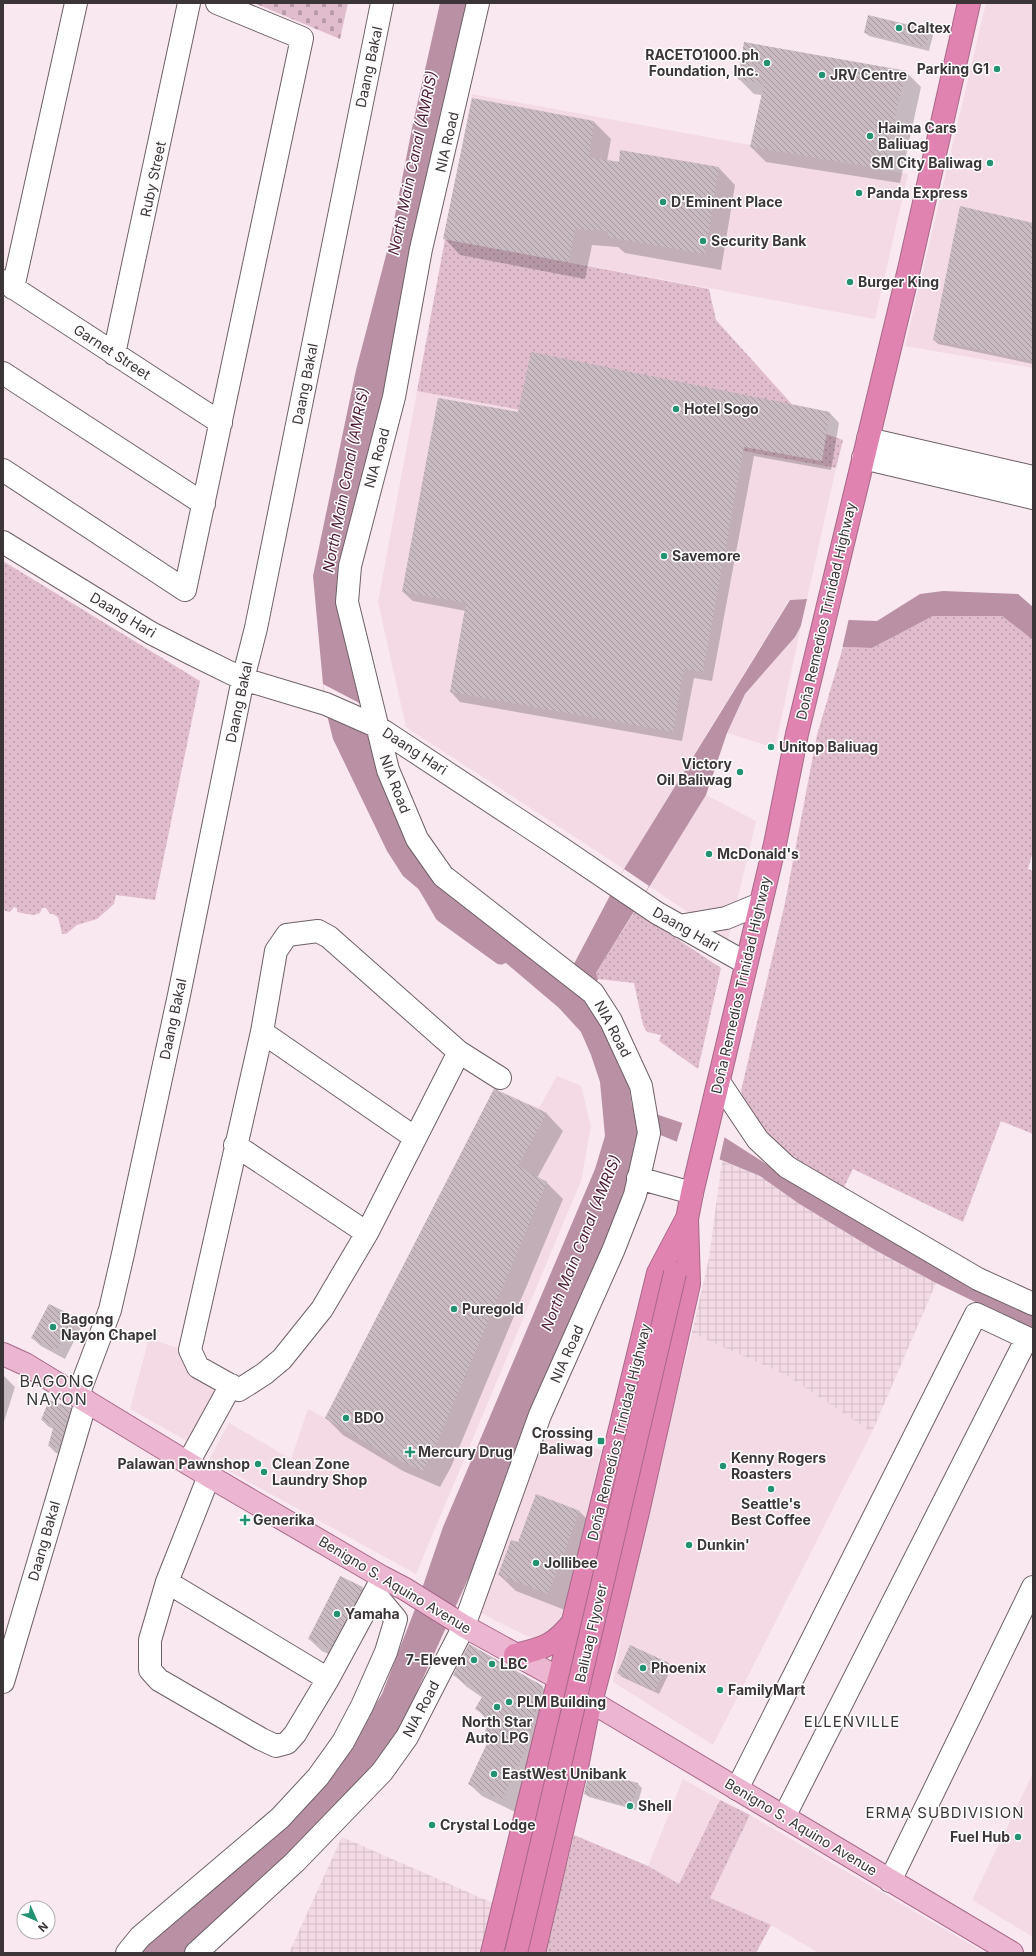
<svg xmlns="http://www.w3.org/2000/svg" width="1036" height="1956" viewBox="0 0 1036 1956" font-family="Inter,sans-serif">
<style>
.built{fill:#f3dae5}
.industrial{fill:url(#industrial-grid)}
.grass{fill:url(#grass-dots)}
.cemetery{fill:url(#cemetery-stones)}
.water{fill:#ba91a4}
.pier{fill:#f9e8f0}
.shadow{fill:#0003}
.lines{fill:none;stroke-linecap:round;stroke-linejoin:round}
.canal{stroke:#ba91a4;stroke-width:17}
.building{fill:url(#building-back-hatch)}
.minor-casing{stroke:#6e6066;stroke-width:24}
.major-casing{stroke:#a76887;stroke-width:24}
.highway-casing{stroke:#a76887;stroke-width:24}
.minor{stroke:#fff;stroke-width:22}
.major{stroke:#ecb5d0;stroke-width:22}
.highway{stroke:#e083b1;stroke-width:22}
.highway-bridge-casing{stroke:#a76887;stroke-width:24;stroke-linecap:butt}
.highway-bridge{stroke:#e083b1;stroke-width:22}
.poi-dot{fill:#229273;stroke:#fff;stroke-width:1.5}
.labels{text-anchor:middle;stroke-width:3;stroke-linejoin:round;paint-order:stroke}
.poi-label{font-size:14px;font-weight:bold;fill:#3c3538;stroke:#fff;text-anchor:start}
.street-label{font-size:14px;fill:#3c3538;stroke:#fff}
.water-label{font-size:15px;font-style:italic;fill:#4e1b37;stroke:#fff}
.neighbourhood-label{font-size:15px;letter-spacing:1px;fill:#3c3538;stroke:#fff}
.quarter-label{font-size:16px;letter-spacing:1px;fill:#3c3538;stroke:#fff}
</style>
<defs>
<pattern id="industrial-grid" width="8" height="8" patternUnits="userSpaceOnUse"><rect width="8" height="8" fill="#f3dae5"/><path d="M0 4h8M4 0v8" fill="none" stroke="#d1bcc5"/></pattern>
<pattern id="grass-dots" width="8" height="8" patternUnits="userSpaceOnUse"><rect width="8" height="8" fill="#e1bccd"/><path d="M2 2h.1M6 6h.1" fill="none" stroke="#b89aa7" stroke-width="1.8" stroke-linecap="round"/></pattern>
<pattern id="cemetery-stones" width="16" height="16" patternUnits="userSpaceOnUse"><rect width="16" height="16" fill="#e1bccd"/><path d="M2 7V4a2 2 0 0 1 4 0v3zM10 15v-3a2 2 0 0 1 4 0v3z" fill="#b89aa7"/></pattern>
<pattern id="building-back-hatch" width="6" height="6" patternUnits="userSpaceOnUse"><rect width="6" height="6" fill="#c9b9c0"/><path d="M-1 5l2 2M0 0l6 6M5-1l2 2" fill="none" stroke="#a4979d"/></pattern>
</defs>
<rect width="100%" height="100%" fill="#f9e8f0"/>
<path class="built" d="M986,3h47v365l-128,-22z
M472,94l436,80 -33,145 -430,-80z
M417,391l419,77 -29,131 -18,1 -165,269 -218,-142 -28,-125z
M801,626l-26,122 -48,-15 18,-39 50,-57z
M706,795l50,26 -28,118 -79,-53z
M557,1076l24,10 10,40 -10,55 -165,393 -207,-114 20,-37 62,36 17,-50 17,9 169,-330 45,20z
M692,1333l94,42 86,57 -159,313 -100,-63 23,-123z
M149,1338l37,13 42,26 -39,65 -59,-33z
M547,1431l54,19 -42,187 -19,2 -11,-2 -53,-26z
M1033,1773v164l-61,-37z
M683,1779l37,21 -41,85 -31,-19z
M750,1815l211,124 24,14h-166l-48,-28 -62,-27z"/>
<path class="industrial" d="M722,1161l38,15 38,27 77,47 61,33 -64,149 -86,-57 -94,-42 17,-75z
M342,1837l153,67 -10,49h-196z"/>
<path class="grass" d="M445,239l264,50 7,31 99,110 28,10 -7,28 -419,-77z
M3,561l197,120 -45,219 -39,-5 -2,9 -17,15 -20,6 -11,9h-4l-4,-17 -5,-3h-3l-4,-6h-4l-2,5 -7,2 -16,-3v-4l-3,-1 -4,5 -5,-1 -2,-4z
M933,616h69l31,24v211l-5,18 5,2v263l-32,-13 -38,101 -110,-53 -11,22 -76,-54 -20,-31 -5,-15 44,-188 32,-168 26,-88 29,1z
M635,911l86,57 -23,101 -39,-28 2,-6 -14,-3 -4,-7 -9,-42 -36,-4 -2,-6z
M720,1800l30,15 -40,83 61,27 -15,28h-211l29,-118 74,31 31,18z"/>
<path class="cemetery" d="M254,3h94l-8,36z"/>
<path class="water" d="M440,3h31l-122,552 53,274 164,150 58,-110 166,-269 17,-1 42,21 28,1 43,-27 23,-3 75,3 15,13v33l-31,-24h-69l-61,32 -29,-1 -42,-21 -6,11 -50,57 -18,39 -21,62 -110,178 2,6 -12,20 21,23 20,50 5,34 92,31 55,35 254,139v19l-97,-47 -61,-33 -77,-47 -38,-27 -124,-51 2,13 -1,27 -153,379 -94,207 -102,111 -101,91h-47l214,-214 28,-45 33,-85 28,-82 152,-358 10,-33 -5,-54 -9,-27 -10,-23 -22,-24 -156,-132 -16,-25 -54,-112 -7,-28 -3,-27 -10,-108 43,-206 35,-134 22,-113z"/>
<path class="pier" d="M807,599l9,2 33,17 -7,31 -40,-21 -3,6z
M323,684l40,21 7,29 -44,-23z
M624,869l25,17 -14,25 -24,-16z
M683,1121l42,14 -6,27 -43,-18z"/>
<path class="shadow" d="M930,31l3,4 -4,16 -60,-15 -4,-4z
M906,72l15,15 -21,96 -134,-21 -15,-15 11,-52 -8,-1 -15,-15z
M473,99l121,23 17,17 -4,22 112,7 16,17 -14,85 -96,-17 -7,-6 -26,-2 -7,34 -125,-24 -16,-17z
M1033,224v140l-95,-20 -4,-4z
M830,413l9,10 -8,47 -77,-14 -42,225 -18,-3 -12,63 -222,-39 -9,-10 15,-81 -53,-10 -10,-9 116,-178z
M494,1090l53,24 16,17 -26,47 9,4 17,17 -112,268 -11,20 -37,-16 -60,-36 -17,-17z
M73,1317l9,8 -17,34 -24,-13 -9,-8z
M3,1375l12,12 -12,38z
M70,1408l8,8 -12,39 -10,-2 -7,-7 5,-17 -5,-2 -7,-7z
M580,1512l16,16 -31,82 -49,-19 -17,-16 19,-32z
M340,1578l23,10 12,13 -32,60 -21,-10 -13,-12z
M668,1664l4,3 -13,27 -37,-17 -4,-4z
M454,1675l88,12 13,13 -16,61 -24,51 -33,-16 -13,-12 22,-48 -5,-5 4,-8 -13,-14 6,-11 -16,-11z
M638,1784l4,4 -6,22 -47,-13 -4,-3z"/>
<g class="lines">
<path class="canal" d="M426,885l17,29 58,42"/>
</g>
<path class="building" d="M868,15l62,15 -4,17 -62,-14z
M744,42l163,29 -10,36 -12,62 -135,-22 14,-63 -26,-5z
M472,98l122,23 -5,36 30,5 1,-12 99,17 -14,87 -98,-17 1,-6 -33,-2 -6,33 -126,-23z
M960,206l73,17v138l-100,-21z
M531,352l299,60 -8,49 -78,-14 -41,225 -19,-3 -11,63 -223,-40 16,-89 -64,-11 36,-194 80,14z
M494,1089l53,24 -29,53 29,16 -113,268 -11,21 -38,-17 -60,-36z
M49,1304l25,12 -17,35 -26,-13z
M49,1400l22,8 -12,40 -11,-2 6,-21 -13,-5z
M536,1494l44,17 -32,83 -50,-19 13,-35 7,2z
M340,1576l23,11 -33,62 -22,-10z
M469,1644l74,42 -16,62 -25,52 -34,-16 23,-49 -6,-4 6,-12 -16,-10 8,-14 -30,-20z
M630,1645l39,18 -14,28 -38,-18z
M589,1770l49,13 -6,24 -48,-13z"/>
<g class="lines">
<g class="minor-casing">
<path id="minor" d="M3,281l218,142
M13,288l63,-285
M114,354l75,-351
M3,373l201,131
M868,439l165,38
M863,458l170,40
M3,470l182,120 117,-552 -85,-35
M3,542l148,91 39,20 53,26 83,25 50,22 176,116 105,71 89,50
M679,926l47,-8 34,-14
M262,1032l152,105
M459,1052l-92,181 -45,76 -40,50 -18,15 -25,16 -41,-23 -8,-17 72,-318 14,-81 11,-16 31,-4 11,6 130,115 41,26
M719,1082l39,58 29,27 191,112 55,25
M235,1145l132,88
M638,1178l54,15
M78,1395l32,-85 13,-56 56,-259 64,-316 13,-51 126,-625
M188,1463l43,-78
M167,1582l161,97 -33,55 -8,9 -11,3 -15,-7 -102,-59 -9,-10v-30l17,-58 42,-106
M328,1679l53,-98
M3,1682l83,-281
M737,1789l239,-475 51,24 -243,479
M890,1881l143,-294
M127,1953l13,-16 140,-119 38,-41 25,-35 19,-36 24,-54 10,-33 -21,-25
M196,1953l99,-91 87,-90 25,-35 57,-111 76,-211 73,-164 22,-56 14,-62 -8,-47 -30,-65 -18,-28 -150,-117 -26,-37 -29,-69 -41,-168 3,-36 44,-169 27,-148 57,-246"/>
</g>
<g class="major-casing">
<path id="major" d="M3,1354l22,10 184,112 173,101 23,12 59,37 96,53
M590,1701l422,252"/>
</g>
<g class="highway-casing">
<path id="highway" d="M515,1655c29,-7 39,-9 59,-34
M492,1953l166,-680 28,-53
M534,1953l43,-186 9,-46 18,-68 34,-141 51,-228 -2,-65 5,-26 83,-349 22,-110 113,-469 59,-262"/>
</g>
<use href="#minor" class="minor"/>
<use href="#major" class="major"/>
<use href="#highway" class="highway"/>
<g class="highway-bridge-casing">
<path id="highway-bridge" d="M516,1953l159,-680"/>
</g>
<use href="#highway-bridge" class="highway-bridge"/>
</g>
<g class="poi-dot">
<circle cx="899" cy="28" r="4"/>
<circle cx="767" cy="63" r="4"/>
<circle cx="997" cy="69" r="4"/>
<circle cx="822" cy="75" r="4"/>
<circle cx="870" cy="136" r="4"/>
<circle cx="990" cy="163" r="4"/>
<circle cx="859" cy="193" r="4"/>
<circle cx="663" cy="202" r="4"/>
<circle cx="703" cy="241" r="4"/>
<circle cx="850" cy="282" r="4"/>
<circle cx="676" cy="409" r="4"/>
<circle cx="664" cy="556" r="4"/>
<circle cx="771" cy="747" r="4"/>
<circle cx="740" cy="772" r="4"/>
<circle cx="709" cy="854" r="4"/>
<circle cx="454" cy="1309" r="4"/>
<circle cx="53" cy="1327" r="4"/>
<circle cx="346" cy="1418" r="4"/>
<rect x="597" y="1437" width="8" height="8" rx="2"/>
<path d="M408 1446h4v4h4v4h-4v4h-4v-4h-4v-4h4z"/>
<circle cx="258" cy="1464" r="4"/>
<circle cx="723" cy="1466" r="4"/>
<circle cx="264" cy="1472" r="4"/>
<circle cx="771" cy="1489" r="4"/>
<path d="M243 1514h4v4h4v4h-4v4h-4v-4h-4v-4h4z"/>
<circle cx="689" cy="1545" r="4"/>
<circle cx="536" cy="1563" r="4"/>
<circle cx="337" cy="1614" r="4"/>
<circle cx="474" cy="1660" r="4"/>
<circle cx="492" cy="1664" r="4"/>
<circle cx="643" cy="1668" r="4"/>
<circle cx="720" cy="1690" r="4"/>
<circle cx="509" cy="1702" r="4"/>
<circle cx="497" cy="1707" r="4"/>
<circle cx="494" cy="1774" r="4"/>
<circle cx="630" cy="1806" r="4"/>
<circle cx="432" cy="1825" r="4"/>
<circle cx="1018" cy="1837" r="4"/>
</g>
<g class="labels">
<g class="poi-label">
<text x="907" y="33">Caltex</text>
<text x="759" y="60" text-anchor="end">RACETO1000.ph<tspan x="759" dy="16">Foundation, Inc.</tspan></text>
<text x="989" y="74" text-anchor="end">Parking G1</text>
<text x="830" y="80">JRV Centre</text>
<text x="878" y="133">Haima Cars<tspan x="878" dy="16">Baliuag</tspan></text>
<text x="982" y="168" text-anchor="end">SM City Baliwag</text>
<text x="867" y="198">Panda Express</text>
<text x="671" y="207">D'Eminent Place</text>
<text x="711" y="246">Security Bank</text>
<text x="858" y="287">Burger King</text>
<text x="684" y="414">Hotel Sogo</text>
<text x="672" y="561">Savemore</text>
<text x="779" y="752">Unitop Baliuag</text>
<text x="732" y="769" text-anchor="end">Victory<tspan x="732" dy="16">Oil Baliwag</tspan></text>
<text x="717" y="859">McDonald's</text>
<text x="462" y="1314">Puregold</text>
<text x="61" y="1324">Bagong<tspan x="61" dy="16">Nayon Chapel</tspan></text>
<text x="354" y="1423">BDO</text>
<text x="593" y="1438" text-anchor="end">Crossing<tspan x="593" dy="16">Baliwag</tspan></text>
<text x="418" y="1457">Mercury Drug</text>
<text x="731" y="1463">Kenny Rogers<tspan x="731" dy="16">Roasters</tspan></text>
<text x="250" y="1469" text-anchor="end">Palawan Pawnshop</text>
<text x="272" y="1469">Clean Zone<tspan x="272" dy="16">Laundry Shop</tspan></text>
<text x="771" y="1509" text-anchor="middle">Seattle's<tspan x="771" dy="16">Best Coffee</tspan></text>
<text x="253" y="1525">Generika</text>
<text x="697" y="1550">Dunkin'</text>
<text x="544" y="1568">Jollibee</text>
<text x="345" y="1619">Yamaha</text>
<text x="466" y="1665" text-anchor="end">7-Eleven</text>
<text x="500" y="1669">LBC</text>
<text x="651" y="1673">Phoenix</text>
<text x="728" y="1695">FamilyMart</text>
<text x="517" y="1707">PLM Building</text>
<text x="497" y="1727" text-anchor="middle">North Star<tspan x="497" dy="16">Auto LPG</tspan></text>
<text x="502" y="1779">EastWest Unibank</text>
<text x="638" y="1811">Shell</text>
<text x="440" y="1830">Crystal Lodge</text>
<text x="1010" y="1842" text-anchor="end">Fuel Hub</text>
</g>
<g class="street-label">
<text transform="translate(369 67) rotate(-78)" y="5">Daang Bakal</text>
<text transform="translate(447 142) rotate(-77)" y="5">NIA Road</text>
<text transform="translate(153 179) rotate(-78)" y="5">Ruby Street</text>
<text transform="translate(112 352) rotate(33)" y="5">Garnet Street</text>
<text transform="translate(305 384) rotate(-79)" y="5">Daang Bakal</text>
<text transform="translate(377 458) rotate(-75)" y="5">NIA Road</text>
<text transform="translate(826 611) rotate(-77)" y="5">Doña Remedios Trinidad Highway</text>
<text transform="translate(123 615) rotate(31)" y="5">Daang Hari</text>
<text transform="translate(239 702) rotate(-78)" y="5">Daang Bakal</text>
<text transform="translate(415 751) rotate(33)" y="5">Daang Hari</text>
<text transform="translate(395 784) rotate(69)" y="5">NIA Road</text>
<text transform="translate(686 929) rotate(30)" y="5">Daang Hari</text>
<text transform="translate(741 985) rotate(-77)" y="5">Doña Remedios Trinidad Highway</text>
<text transform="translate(173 1019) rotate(-78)" y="5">Daang Bakal</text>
<text transform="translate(613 1029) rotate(62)" y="5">NIA Road</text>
<text transform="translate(567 1354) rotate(-66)" y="5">NIA Road</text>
<text transform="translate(619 1432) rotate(-76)" y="5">Doña Remedios Trinidad Highway</text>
<text transform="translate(44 1541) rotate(-74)" y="5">Daang Bakal</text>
<text transform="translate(395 1585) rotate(31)" y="5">Benigno S. Aquino Avenue</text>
<text transform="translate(591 1633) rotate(-77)" y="5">Baliuag Flyover</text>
<text transform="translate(421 1709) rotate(-62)" y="5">NIA Road</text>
<text transform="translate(801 1827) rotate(31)" y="5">Benigno S. Aquino Avenue</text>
</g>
<g class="water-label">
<text transform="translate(413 163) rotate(-78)" y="5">North Main Canal (AMRIS)</text>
<text transform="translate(346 480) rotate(-79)" y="5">North Main Canal (AMRIS)</text>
<text transform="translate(581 1243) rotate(-68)" y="5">North Main Canal (AMRIS)</text>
</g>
<g class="neighbourhood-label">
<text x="852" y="1727">ELLENVILLE</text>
<text x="945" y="1818">ERMA SUBDIVISION</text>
</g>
<g class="quarter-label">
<text x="57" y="1387">BAGONG<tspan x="57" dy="18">NAYON</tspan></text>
</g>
</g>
<rect width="1036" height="1956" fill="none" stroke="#3c3538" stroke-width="8"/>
<g transform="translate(36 1920) rotate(135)"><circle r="19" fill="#ffffff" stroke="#b1aeaf"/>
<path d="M0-3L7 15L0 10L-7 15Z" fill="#229273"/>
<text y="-6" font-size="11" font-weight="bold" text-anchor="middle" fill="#3c3538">N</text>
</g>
</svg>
